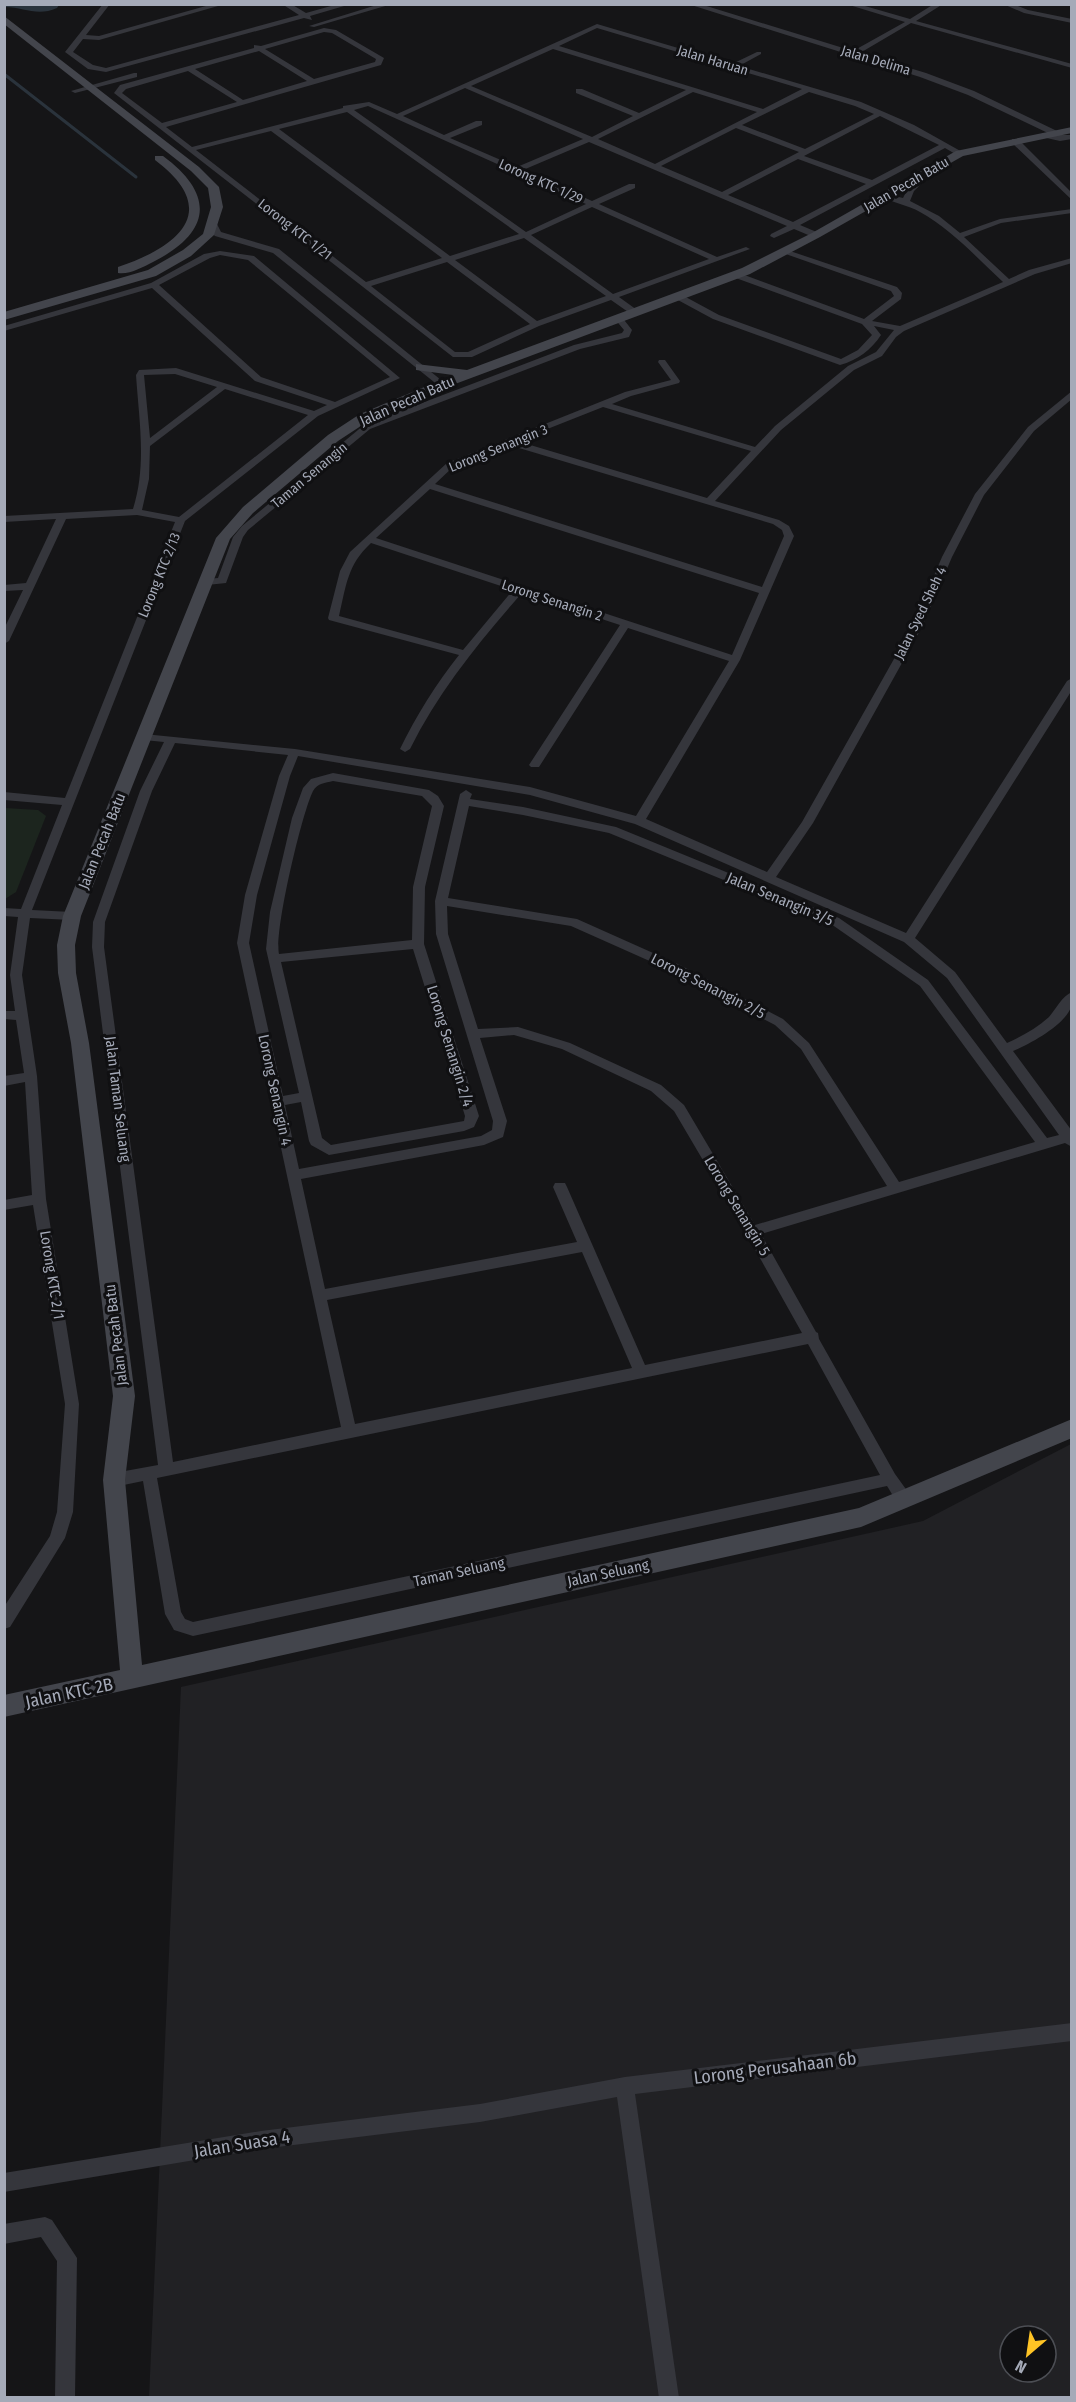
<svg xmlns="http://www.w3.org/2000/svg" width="1076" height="2402" viewBox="0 0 1076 2402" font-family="'Fira Sans Condensed',sans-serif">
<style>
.built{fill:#212124;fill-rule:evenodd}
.green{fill:#1c251e}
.water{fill:#2a333c}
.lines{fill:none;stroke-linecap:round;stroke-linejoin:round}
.stream{stroke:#2a333c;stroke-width:3}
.street{fill:#35363c;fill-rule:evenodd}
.secondary{fill:#43454c;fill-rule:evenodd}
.labels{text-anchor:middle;stroke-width:6;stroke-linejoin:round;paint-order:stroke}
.far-street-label{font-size:14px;fill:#a5aab8;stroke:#101012}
.street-label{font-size:15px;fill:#a5aab8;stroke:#101012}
.near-street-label{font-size:18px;fill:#a5aab8;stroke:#101012}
</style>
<rect width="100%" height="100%" fill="#151517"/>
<path class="built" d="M1071,1444v953l-922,1 32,-711 742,-166zM1010,2336h36v36h-36z"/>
<path class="green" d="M5,808l33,2 8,6 -30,76 -11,7z"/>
<path class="water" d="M5,4h54v1l-2,3c-20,9 -33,-1 -52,-1z"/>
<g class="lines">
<path class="stream" d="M4,74l132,103"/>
<path class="street" d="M103,4h7l-24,31 13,1 114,-32h12l-126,36 -16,-1 -10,13 20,13 13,3 193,-53 -17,-11h9l15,9 32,-9h13l-41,12 2,4 -8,-2 -198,54 -18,-3 -23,-17z
M380,4h12l-78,23 -5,-1z
M688,4h12l153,47 52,-29 -59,-18h12l52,15 24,-15h9l-27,17 156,43v4l-161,-45 -51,30 66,20 48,18 83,40 1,2 -4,2h18v4l-12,2 -18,-4v-4l8,1 -82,-39 -48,-18z
M1003,4h10l15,6 44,9v4l-48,-10z
M597,24l135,40 25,-12h4v2l-22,12 122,36 53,23 50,28 -7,2 -12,-7 -145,77 19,8v4h-6l-19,-8 -20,9 -4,-2 1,-2 16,-8 -198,-84 -66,28 69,31 37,-17h6v4l-36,16 118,53 29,-10 4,2 -131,48 18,13v4h-6l-20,-14 -72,26 -67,31h-19l-339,-264 6,-8 134,-37v-3l7,1 63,-18 12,2 48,28 -3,7 -215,62 26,20 151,-39v-2l26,-4 28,12zM597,28l205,61 -39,20 -204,-63zM324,32l8,1 44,26 -1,3 -61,17 -49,-30zM553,49l133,41 -47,23 -57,-24h-6v4l57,23 -41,21 -121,-51zM259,51l48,30 -64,19 -48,-31zM188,71l49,31 -75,21 -40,-30 4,-4zM465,88l118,51 -66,28 -67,-29 32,-13v-4h-6l-32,14 -41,-19zM693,92l64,20 -102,52 -57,-25zM809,92l46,14 19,8 -69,35 -63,-24zM368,106l218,98 -60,28 -172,-122zM347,112l172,122 -69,22 -171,-127zM880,116l59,29 -67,35 -68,-24zM736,128l63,24 -77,40 -61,-26zM271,131l171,127 -76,24 -170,-132zM798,159l68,25 -73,38 -65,-27zM592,207l117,52 -96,35 -82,-59zM524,238l82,58 -69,25 -82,-61zM447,262l83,62 -62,28h-13l-84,-66z
M134,73h3v4l-62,16 -4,-2z
M1012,139h6l54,54v7l-60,-57z
M931,166l7,2 -24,23 -4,10 29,15 21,17 40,-14 72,-10v4l-71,10 -37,14 45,42 20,-9 43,-12v5l-37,11 -131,57 -8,6 -14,19 -28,14 -73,60 -66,71 64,19 10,6 5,10 -54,124 -94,159 121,53 35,-50 110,-195 30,-70 33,-63 53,-67 44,-36v8l-38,32 -50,64 -32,62 -30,70 -109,196 -37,54 130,56 161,-252 5,-3v12l-157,248 40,34 52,71c15,-7 30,-15 42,-26 7,-8 13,-21 23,-25 0,4 1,11 -1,15 -6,18 -41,37 -58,44l59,80v16l-7,-4 -304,91 55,98 2,1 1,6 76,135 18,25 -3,5c-12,4 -17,-9 -23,-18l-694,150 -19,-6 -9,-16 -22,-133 -29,6 -5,-2 -3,-5 3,-5 5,-2 44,-8 -66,-518 1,-25 47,-131 24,-49 -20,-2 -5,-3 5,-3 151,15 235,38 106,29 93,-155 -101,-33 -89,139h-8l-2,-2 91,-140 -98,-32c-43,49 -83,98 -112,156l-5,3 -5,-3c16,-33 36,-65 59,-94l-130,-35 -1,-2 12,-47 10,-19 97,-89 178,-71 46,-12 -13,-18 1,-2h6l15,21 -1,2 -48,13 -19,8 143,43 20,-21 73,-60 28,-14 18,-22 -20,-4 7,9c-10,15 -23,25 -41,30l-127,-46 -37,-20v-4h6l37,20 122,44 17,-9 14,-15 -10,-11 -129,-47v-4h6l125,46 30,-23 -3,-5 -111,-39 7,-2 110,37 5,6 -1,6 -29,22 28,5 103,-44c-27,-25 -51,-52 -83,-70 -12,-7 -28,-9 -39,-16l4,-2 18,4 5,-10zM603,407l148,44 -44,47 -190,-57zM509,445l264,79 9,6 2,6 -22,51 -327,-103 18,-17zM430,489l329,104 -27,62 -356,-117zM371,543l142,47 -50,60 -124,-34c7,-29 8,-51 32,-73zM175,743l113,12 -9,21 -34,119 -8,48 104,484 -168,35 -69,-515 1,-25 47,-131zM298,756l232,39 105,29 269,118 43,36 112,157 -12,3 -119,-158 -89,-62 -223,-91 -93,-20 -53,-8 2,-5 -6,-4 -6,4 -25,107 1,33 57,187 -1,9 -11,6 -182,33 -14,-64 16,-3 8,39 2,4 18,10 135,-24 10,-4 5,-11 -55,-172 1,-57 19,-81 -6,-10 -9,-6 -96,-17 -22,6 -8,9 -11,30 -22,94 -4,37 33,144 -16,3 -34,-153 8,-48 33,-119zM333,781l89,15 10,10 -19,81 -1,53 -133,14c-5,-23 23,-141 34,-163 5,-8 12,-8 20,-10zM469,806l54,9 86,18 222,91 89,62 115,156 -136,40 -90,-139 -26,-24 -103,-54 -103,-46 -129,-21zM447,906l124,20 101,45 103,54 26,24 86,137 -132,39 -71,-120 -23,-20 -91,-42 -52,-16 -40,2 -30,-95zM413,949l52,167 -1,5 -133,24 -9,-7 -41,-176zM514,1035l48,14 89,42 23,20 73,124 55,98 -157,32 -78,-178 -2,-4h-10l-2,4 24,55 -252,47 -24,-110 183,-34 19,-8 4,-16 -27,-83zM582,1252l50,116 -277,56 -28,-124zM808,1344l72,131 -687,147 -8,-3 -4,-7 -24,-134z
M210,222h6l5,10 58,17 167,135 -7,2 -166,-133 -58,-17 -5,-5z
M220,251l34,5 146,122 -82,38 -133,105 -153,389 40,2 6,4 -6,4 -42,-2 -8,57 15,101 9,123 33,205 -6,108 -8,26 -55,89 -6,2v-22l46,-71 7,-24 8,-108 -32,-199 -29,5v-10l28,-5 -7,-113 -21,4v-10l20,-3 -8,-53 -12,-1v-8h11l-5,-36 8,-58 -14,-1v-8l17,1 41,-104 -58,-5v-8l61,6 110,-276 -38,-7 -71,4 -57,122 -5,3v-15l19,-39 -19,1v-6l22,-2 30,-64 -52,3v-6l129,-7c14,-44 6,-89 3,-134l3,-5 37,-2 138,43 13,-6 -72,-24 -103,-93 -148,43v-5l147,-43 53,-29zM220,255l28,5 142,117 -55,25 -74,-25 -102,-92 51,-27zM175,374l42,13 -67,51 -6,-63zM225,389l83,26 -129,102 -37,-7 7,-31 1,-33z
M615,316h6l11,14 -3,7 -49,12 -210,80 -122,101 -5,7 -17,46 -19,2 -5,-3 5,-3 11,-1 15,-41 9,-11 122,-101 210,-80 48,-12 2,-3 -10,-12z
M1072,2023v18l-437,53 44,304h-20l-42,-301 -137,25 -219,27 -257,43v-19l257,-42 219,-27 145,-27z
M45,2217l7,3 25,38 -2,140h-20l2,-137 -16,-24 -37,7v-20z"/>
<path class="secondary" d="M4,16l195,151 20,20 4,20 -9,28 -23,21 -35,20 -152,44v-8l144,-42 35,-20 20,-16 8,-27 -3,-19 -17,-17 -187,-147z
M1072,127v6l-109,23 -143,81 -70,37 -303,113 -77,33 -32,21 -85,72 -23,26 -149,377 -6,29 1,28 13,70 46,353 -10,84 17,185 717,-157 213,-89v19l-211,89 -857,190v-22l116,-25 -17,-190 10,-84 -42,-353 -13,-70 -1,-28 6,-29 153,-378 27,-31 85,-72 32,-21 93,-39 -37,-5v-6l51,6 275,-102 70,-35 144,-82z
M155,156h8c53,39 48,77 -10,106 -10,5 -24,13 -35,11v-6c60,-20 105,-56 37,-107z"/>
</g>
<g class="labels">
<g class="far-street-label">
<text transform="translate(713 60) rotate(17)" y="5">Jalan Haruan</text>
<text transform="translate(876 60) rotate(17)" y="5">Jalan Delima</text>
<text transform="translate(541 181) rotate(24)" y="5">Lorong KTC 1/29</text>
<text transform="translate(906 184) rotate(-30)" y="5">Jalan Pecah Batu</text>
<text transform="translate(295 229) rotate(38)" y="5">Lorong KTC 1/21</text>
<text transform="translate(498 448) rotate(-22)" y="5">Lorong Senangin 3</text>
<text transform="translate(309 475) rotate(-40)" y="5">Taman Senangin</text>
<text transform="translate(159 575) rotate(-68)" y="5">Lorong KTC 2/13</text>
<text transform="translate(552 600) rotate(18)" y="5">Lorong Senangin 2</text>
<text transform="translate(920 613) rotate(-64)" y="5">Jalan Syed Sheh 4</text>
</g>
<g class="street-label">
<text transform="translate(407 401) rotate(-24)" y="5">Jalan Pecah Batu</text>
<text transform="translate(102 841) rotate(-68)" y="5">Jalan Pecah Batu</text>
<text transform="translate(780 899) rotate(23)" y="5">Jalan Senangin 3/5</text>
<text transform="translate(708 986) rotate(27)" y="5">Lorong Senangin 2/5</text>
<text transform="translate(450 1046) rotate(73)" y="5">Lorong Senangin 2/4</text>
<text transform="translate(275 1090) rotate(78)" y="5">Lorong Senangin 4</text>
<text transform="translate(118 1099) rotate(83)" y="5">Jalan Taman Seluang</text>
<text transform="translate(737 1206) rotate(59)" y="5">Lorong Senangin 5</text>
<text transform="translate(52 1275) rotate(81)" y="5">Lorong KTC 2/1</text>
<text transform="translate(116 1335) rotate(-97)" y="5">Jalan Pecah Batu</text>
<text transform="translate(459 1572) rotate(-12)" y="5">Taman Seluang</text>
<text transform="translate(608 1573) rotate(-12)" y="5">Jalan Seluang</text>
</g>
<g class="near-street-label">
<text transform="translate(69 1693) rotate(-12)" y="6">Jalan KTC 2B</text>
<text transform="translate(775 2068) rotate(-7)" y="6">Lorong Perusahaan 6b</text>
<text transform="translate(242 2144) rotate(-9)" y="6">Jalan Suasa 4</text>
</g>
</g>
<rect width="1076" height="2402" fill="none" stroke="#a5aab8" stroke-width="12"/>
<g transform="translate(1028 2354) rotate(209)"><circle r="28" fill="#101012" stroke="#4c4e54" stroke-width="1.5"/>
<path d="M0-4.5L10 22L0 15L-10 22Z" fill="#ffc425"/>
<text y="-9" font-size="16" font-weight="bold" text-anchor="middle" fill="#a5aab8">N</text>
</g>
</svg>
